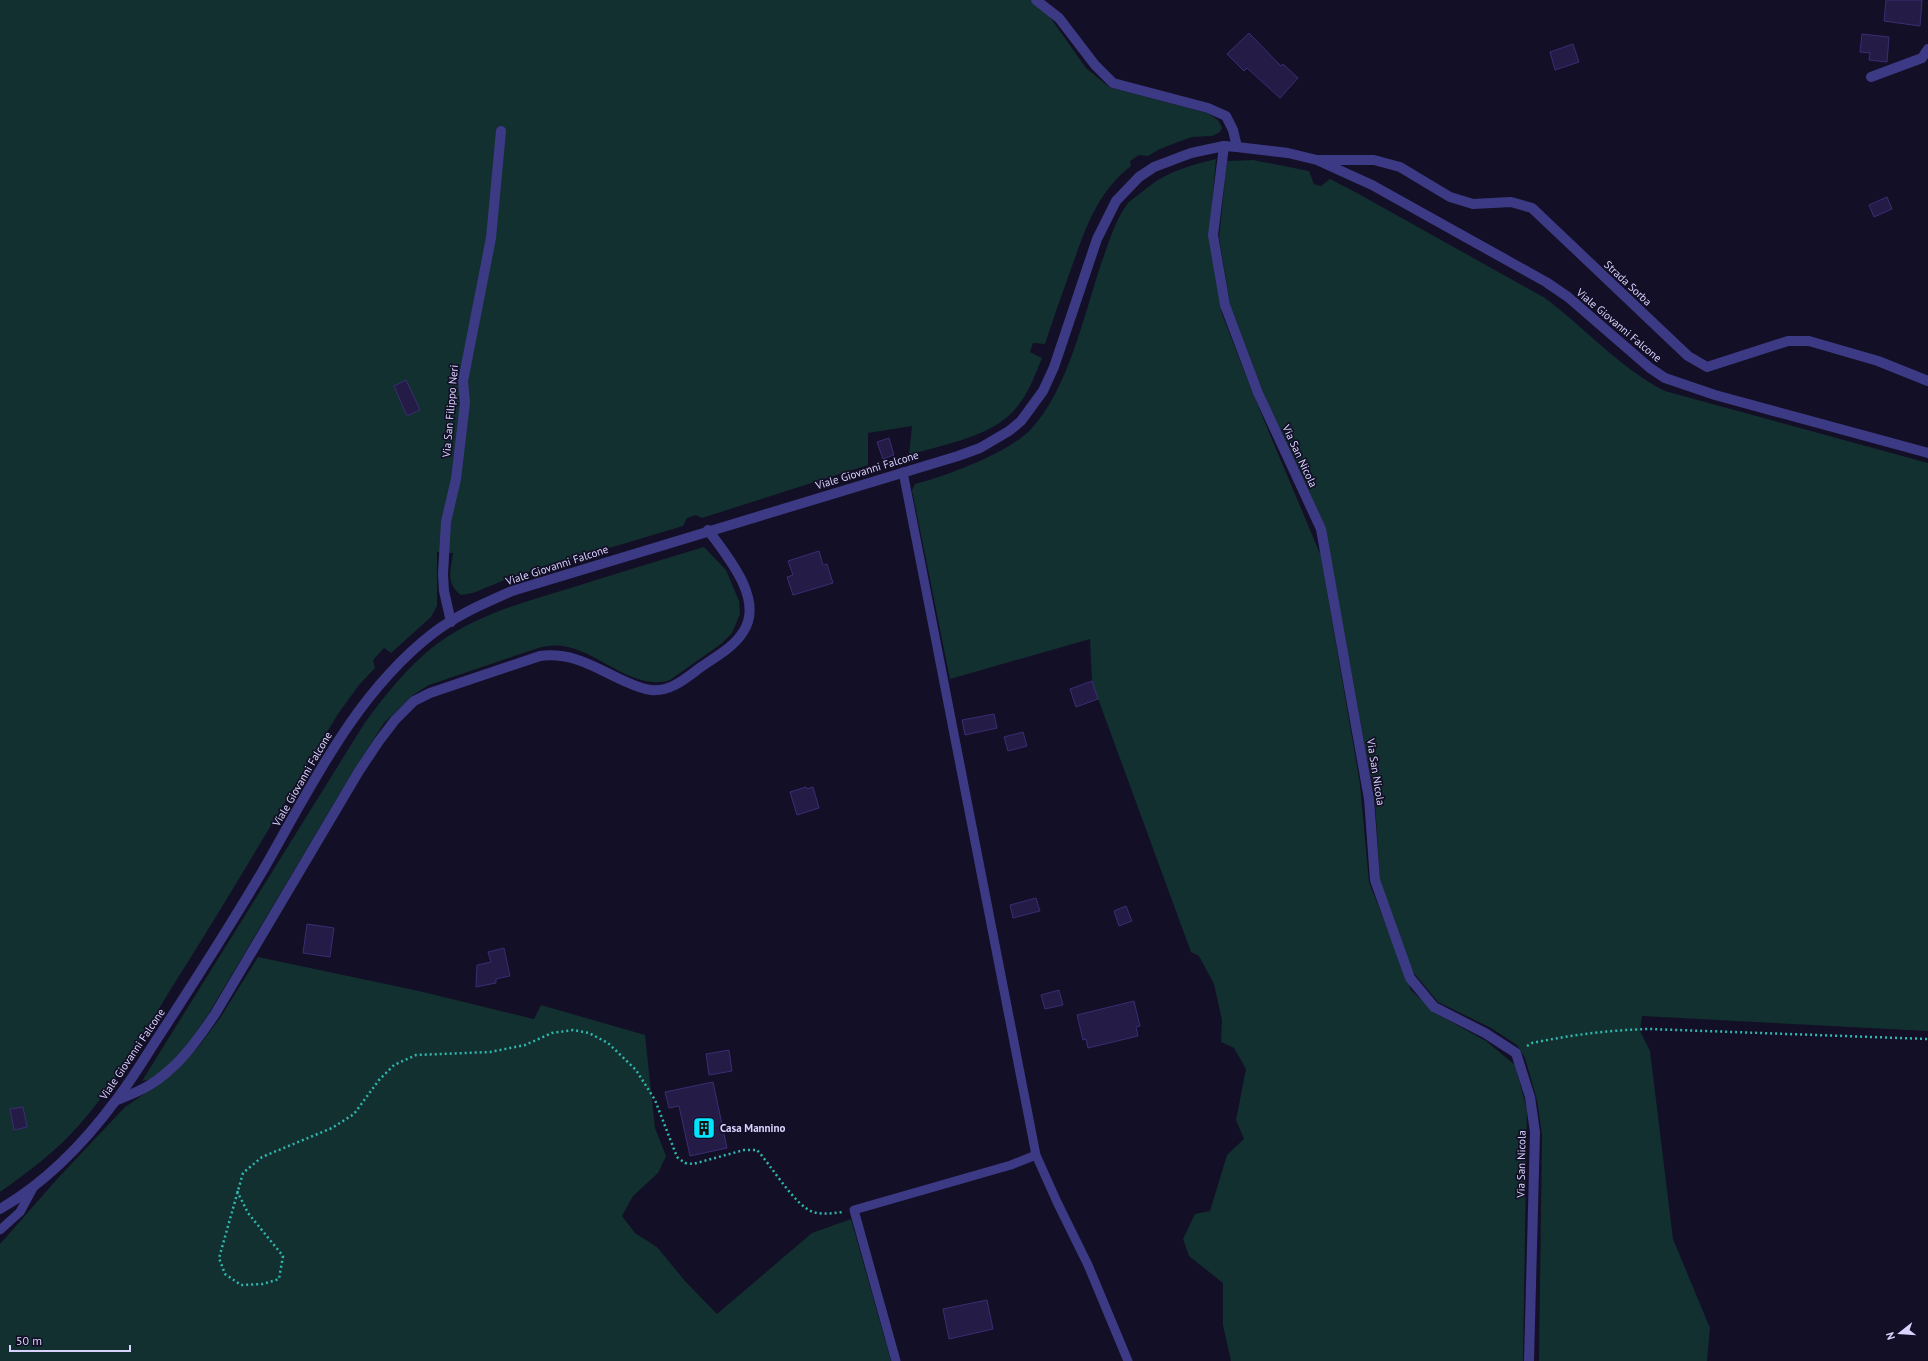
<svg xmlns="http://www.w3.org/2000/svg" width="1928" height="1361" viewBox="0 0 1928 1361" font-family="'PT Sans',sans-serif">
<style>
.green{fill:#12302f}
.building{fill:#241b47;stroke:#3b2d73}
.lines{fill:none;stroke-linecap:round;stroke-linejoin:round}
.path{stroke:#2fb8b0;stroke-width:2.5;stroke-dasharray:2 3;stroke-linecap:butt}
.service{stroke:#3d3a85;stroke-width:9}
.minor{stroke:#3d3a85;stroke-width:10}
.tertiary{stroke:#3d3a85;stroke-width:10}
.labels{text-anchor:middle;stroke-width:3.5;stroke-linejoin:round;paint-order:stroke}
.street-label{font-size:11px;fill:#d9d4ff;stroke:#130f26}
.poi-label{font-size:11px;font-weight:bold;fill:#d9d4ff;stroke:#130f26;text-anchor:start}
</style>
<rect width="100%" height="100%" fill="#130f26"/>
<path class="green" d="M0,0h1030l20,17 36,51 23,19 98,26c7,4 12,6 15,15l-2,4 -8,4 -20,1 -14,5 -18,7 -12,7 -9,-1 -9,6 1,5c-34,26 -46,64 -60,103 -9,25 -18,50 -26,75l-12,-1 -3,9 12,6c-8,20 -17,45 -36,60 -26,21 -65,27 -97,37l3,-29 -44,7v32l-166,53 -6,-3 -9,3 -4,8 -171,51 -39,16 -12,2c-16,-12 -10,-25 -8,-42l-16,-1v54l-6,11 -40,36 -7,-5 -11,12 2,8 -16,17 -21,29c-51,84 -100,168 -152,251 -34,53 -64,111 -106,159 -23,27 -52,48 -80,68z
M1216,159l-7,79 13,76 31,80 68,162 39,228 9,98 42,108 24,23 51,28 29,24 12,45 -4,251h-292l-8,-36v-42l-34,-27 -6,-17 12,-25 15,-3 17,-56 17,-16 -8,-19 10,-51 -12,-21 -13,-6 1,-22 -8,-36 -15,-28 -8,-4 -91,-248 -8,-23 -2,-42 -140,40 -38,-189 3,-6c32,-8 96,-32 117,-56 36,-39 52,-113 69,-164 7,-19 14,-44 27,-61 4,-4 10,-8 14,-11 25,-21 43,-25 74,-33z
M1253,160l56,11 5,13 7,2 9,-7 27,14 188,105c40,30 76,71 120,93l263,72v568l-286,-15 -2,15 10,20 23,188 37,89 -3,33h-168l3,-226 -5,-35 -12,-42 -8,-13 -26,-17 -53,-26 -25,-30 -33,-91 -5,-79 -50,-275 -62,-135 -33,-88 -11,-67 8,-76z
M704,547l22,23 13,31 1,13 -8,19 -11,11 -51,36c-37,12 -72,-30 -108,-34 -9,-1 -16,0 -24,2l-109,37 -16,10 -29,28 -32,50 -143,240c-13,19 -43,67 -67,68l222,-357c24,-33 51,-67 86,-89 39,-24 81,-35 124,-48 43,-14 87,-27 130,-40z
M258,957l161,34 115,28 7,-14 104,30 10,93 11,28 -8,17 -25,23 -11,20 13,17 22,14 28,34 32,33 95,-81 39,-14 40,142h-891v-117l58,-66 67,-71 48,-33 26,-28 21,-28z"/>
<path class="building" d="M1886,0h36l-2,26 -36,-5z
M1249,33l32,33 2,-2 15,14 -18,20 -33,-30 -3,3 -17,-17z
M1862,34l27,3 -2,25 -18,-2 1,-7 -10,-1z
M1573,44l6,18 -24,8 -5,-18z
M1887,197l5,12 -18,8 -5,-12z
M406,380l14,30 -13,6 -13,-30z
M889,438l5,17 -11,4 -6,-17z
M819,551l4,14 4,-1 6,19 -40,12 -6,-18 6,-2 -5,-14z
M1092,681l6,18 -22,8 -6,-18z
M994,714l3,14 -32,7 -3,-15z
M1023,732l4,14 -19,5 -4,-14z
M806,787l1,2 6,-2 6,21 -22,7 -7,-23z
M1036,898l4,13 -27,7 -3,-13z
M1126,906l6,15 -13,5 -5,-15z
M307,924l27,4 -4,29 -27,-4z
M504,948l6,28 -14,3v4l-20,4 1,-22 14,-3 -3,-10z
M1059,990l4,15 -18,4 -4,-14z
M1134,1001l6,25 -4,1 2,9 -50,12 -2,-9 -3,1 -6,-25z
M729,1050l3,21 -23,4 -3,-21z
M713,1082l14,66 -37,8 -11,-50 -10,2 -4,-16z
M23,1107l4,20 -13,3 -4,-21z
M987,1300l6,29 -44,10 -6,-30z"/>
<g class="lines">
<path class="path" d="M1527,1046l5,-3c39,-8 77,-13 117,-14l279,10
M237,1191l11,22 35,43 -4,23 -16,5 -22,1 -16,-11 -6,-16 24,-85 19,-16 70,-29 22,-14 25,-34 15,-15 22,-10 74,-3 35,-7 27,-12 21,-3 16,3 19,10 28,27 19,30 22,57 8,6 8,1 51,-14h13c14,15 38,56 56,62 10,3 20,1 30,0"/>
<path class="service" d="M903,472l133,683 21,47 31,63 40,96
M0,1230l20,-18 14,-26
M896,1361l-42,-151 157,-45 25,-10"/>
<path class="minor" d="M1036,0l23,18 36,47 18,18 95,25 18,8 7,14 4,17
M1871,77l51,-19 6,-9
M1224,146l-11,89 12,70 33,88 63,136 48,270 6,81 35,98 24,29 51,26 31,20 14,44 5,35 -6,229
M1318,160h56l26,7 50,30 23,7 38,-2 21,6 156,148 19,11 81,-26h21l69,20 50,20
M451,622l-7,-31 -1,-17 3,-52 10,-43 9,-76 -2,-22 28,-143 10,-107
M117,1100c10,-4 21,-8 31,-14 29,-17 48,-44 67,-72l144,-243 20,-30 16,-21 19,-19 16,-8 110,-37c32,-4 54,11 82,24 9,4 19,9 29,10 20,2 35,-12 50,-23 14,-10 33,-20 42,-35 22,-32 -16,-76 -35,-102"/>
<path class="tertiary" d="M0,1209c45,-26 85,-67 116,-109 15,-19 28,-41 41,-61 36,-55 71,-110 105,-167 49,-85 92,-177 170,-238 24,-19 53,-31 80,-43l446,-135 22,-8 29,-17 12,-10 22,-30 11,-24 43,-128 19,-38 23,-24 15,-10 37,-14 33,-7 13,1 51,6 29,7 55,25 174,97 22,15 82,71 15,10 50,17 213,58"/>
</g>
<defs>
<g id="building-square" transform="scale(1.15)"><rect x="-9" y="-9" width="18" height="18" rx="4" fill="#00e5ff" stroke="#130f26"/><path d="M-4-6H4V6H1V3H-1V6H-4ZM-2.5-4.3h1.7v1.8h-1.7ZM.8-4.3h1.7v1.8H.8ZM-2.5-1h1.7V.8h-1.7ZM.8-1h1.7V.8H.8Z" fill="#111"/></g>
</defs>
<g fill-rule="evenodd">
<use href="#building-square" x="704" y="1128"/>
</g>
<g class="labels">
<g class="street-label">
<text transform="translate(1628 283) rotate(43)" y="4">Strada Sorba</text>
<text transform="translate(1619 325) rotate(40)" y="4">Viale Giovanni Falcone</text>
<text transform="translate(450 411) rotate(-85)" y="4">Via San Filippo Neri</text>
<text transform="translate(1300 456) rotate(65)" y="4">Via San Nicola</text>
<text transform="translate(867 470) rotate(-17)" y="4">Viale Giovanni Falcone</text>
<text transform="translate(557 565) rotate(-18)" y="4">Viale Giovanni Falcone</text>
<text transform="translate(1376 772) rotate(81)" y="4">Via San Nicola</text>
<text transform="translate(302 779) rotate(-60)" y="4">Viale Giovanni Falcone</text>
<text transform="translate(132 1054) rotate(-56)" y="4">Viale Giovanni Falcone</text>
<text transform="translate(1521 1164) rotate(-89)" y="4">Via San Nicola</text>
</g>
<g class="poi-label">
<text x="720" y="1132">Casa Mannino</text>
</g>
</g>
<g transform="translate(1900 1333) rotate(253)" stroke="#130f26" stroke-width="3" paint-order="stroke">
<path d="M0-3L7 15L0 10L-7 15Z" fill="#d9d4ff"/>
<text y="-6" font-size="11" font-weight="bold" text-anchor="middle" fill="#d9d4ff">N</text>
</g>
<path d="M10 1345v6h120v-6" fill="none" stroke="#d9d4ff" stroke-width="2"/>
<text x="16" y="1345" font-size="12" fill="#d9d4ff" stroke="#130f26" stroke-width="3" paint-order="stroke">50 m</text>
</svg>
